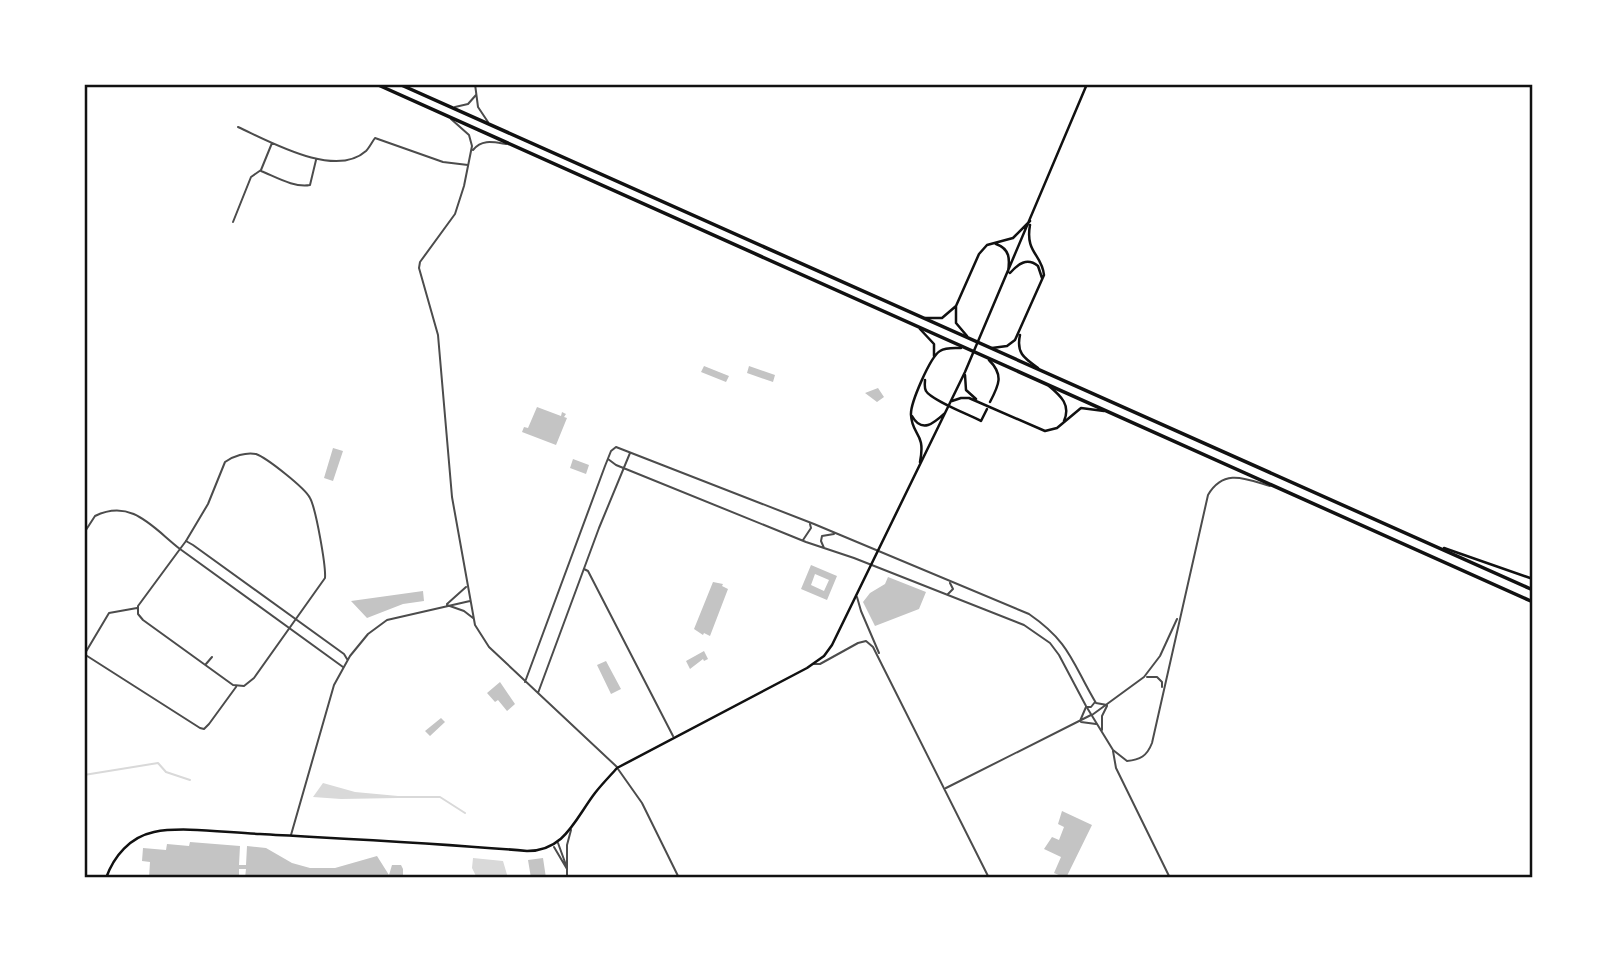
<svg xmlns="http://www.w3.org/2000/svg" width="1617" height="962" viewBox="0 0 1617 962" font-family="'Nunito Sans',sans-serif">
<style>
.water{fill:#d9d9d9}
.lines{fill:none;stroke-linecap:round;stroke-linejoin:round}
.stream{stroke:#d9d9d9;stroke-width:2}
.building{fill:#c4c4c4;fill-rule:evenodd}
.minor{stroke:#4c4c4c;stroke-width:2}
.tertiary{stroke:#4c4c4c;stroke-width:2}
.secondary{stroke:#111;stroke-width:2.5}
.trunk{stroke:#111;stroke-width:3.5}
.neatline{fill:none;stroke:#111;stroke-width:2.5}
</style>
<rect width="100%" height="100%" fill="#fff"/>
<path class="water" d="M323,783l32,9 43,4v2l-57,1 -28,-2z
M473,858l30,3 5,17h-31l-5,-10z"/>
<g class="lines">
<path class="stream" d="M1527,84l6,5
M84,775l74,-12 8,9 24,8
M398,797h42l25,16"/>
</g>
<path class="building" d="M704,366l25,10 -3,6 -25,-10z
M749,366l26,9 -2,7 -26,-9z
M878,388l6,9 -7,5 -12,-9z
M537,407l24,9 1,-4 4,2 -2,3 3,1 -11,27 -34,-13 2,-5 4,1z
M333,448l10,3 -10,30 -9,-3z
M573,459l16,6 -3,9 -16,-6z
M811,565l26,11 -10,24 -26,-11zM815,574l14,6 -5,11 -13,-6z
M888,577l38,15 -7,17 -44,17 -12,-24 7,-9 15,-9z
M713,582l10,2 -1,2 6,3 -18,47 -6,-3 -1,2 -9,-6z
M423,591l1,10 -21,3 -36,14 -16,-17z
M704,651l4,8 -4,2 -1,-2 -13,10 -4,-8z
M606,661l15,28 -10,5 -14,-29z
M500,682l15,22 -8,7 -9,-11 -3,2 -8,-9z
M441,718l4,4 -15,14 -5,-5z
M1062,811l30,14 -26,53 -12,-5 7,-16 -17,-8 8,-12 7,3 5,-13 -6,-3z
M190,842l50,4 -1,19h7l1,-19 19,2 26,15 18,5h25l42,-12 12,19 3,-10h9l2,4v9h-158l1,-9h-7v9h-90l1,-16 -8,-1 1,-13 23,2 1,-6 22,2z
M543,858l3,20h-15l-3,-18z"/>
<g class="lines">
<path class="minor" d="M475,84l3,23 10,15
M455,107l13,-3 8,-9
M238,127c31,14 97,52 128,24 3,-3 6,-9 9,-13l68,24 25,3
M261,171c15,6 33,17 49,14l6,-25
M233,222l18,-45 10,-7 11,-27
M84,533l11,-17c37,-18 58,12 85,33l-42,57v8l5,6 90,65 11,1 10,-8 71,-100c1,-12 -9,-69 -15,-80 -5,-10 -43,-40 -54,-44 -10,-2 -23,2 -31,8l-17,42 -22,37
M803,540l8,-12 -1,-4
M584,569l4,2 85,165
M948,594l5,-5 -3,-6
M857,597l4,14 18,42
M84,654l116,74 4,1 5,-5 27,-37
M84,655l25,-42 28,-5
M206,664l6,-7
M814,664h6l38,-21 8,-2 7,6 116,231
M1080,721l6,-14
M1081,722l15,2
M1113,751l3,17 54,110
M618,769l24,34 37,75
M946,788l145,-73
M558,843l8,22
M554,847l13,22
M567,878v-33l4,-15"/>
<path class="tertiary" d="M451,119l18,16 3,11 -8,40 -9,28 -35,48 -1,6 19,67 14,162 23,128 14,22 128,120
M473,150c9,-11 20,-8 33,-6
M608,459l8,6 190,77 48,16 170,67 26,18 9,12 27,51 27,44 14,11c13,-1 20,-5 25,-18l56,-248c16,-27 38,-16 62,-9
M824,548l-3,-7 1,-5 12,-2
M447,604l19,-17
M447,605l17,6 9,7
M343,667l-163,-118 6,-8 7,4 151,109 3,5
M1147,677h10l5,5v5
M525,682l80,-216 6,-15 5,-4 198,77 215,90c42,29 43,49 67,89l11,2
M538,693l61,-165 31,-75
M1086,707h5l4,-5
M1092,715l52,-38 16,-21 17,-37
M1102,730v-14l5,-10
M291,835l43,-150 16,-29 18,-22 19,-14 83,-19"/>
<path class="secondary" d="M996,244c14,5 14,15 12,28
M1010,273c8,-9 17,-16 28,-7l4,12
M925,318h17l14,-12
M920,329l14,15v12
M1020,335c-4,18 4,23 18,33
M967,336l-11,-13v-17l23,-52 8,-9 26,-7 17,-17
M992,348l15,-2 8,-6 29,-65c-2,-21 -19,-22 -14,-50
M989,360c15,15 10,25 1,42
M965,375l1,15 10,9
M925,380c0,3 -1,8 1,11 5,9 44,24 55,30l6,-12
M1049,386c12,10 22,19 15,35
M952,401l9,-3h8l76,33 12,-3 24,-20 23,3
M912,416c10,18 22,7 33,-3
M920,462c6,-30 -8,-26 -9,-47 -1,-11 19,-58 29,-64 6,-4 14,-3 21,-3
M1444,548l89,31
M106,878c8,-22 24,-41 48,-46 29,-6 75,1 106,2 89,5 178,9 267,17 38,0 48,-32 68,-58 7,-9 15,-17 22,-25l190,-100 17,-12 8,-11 133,-273 122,-288"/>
<path class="trunk" d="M376,84l1157,518
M399,84l1134,506"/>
</g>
<rect width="1617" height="962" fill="none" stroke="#ffffff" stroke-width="172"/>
<rect x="86" y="86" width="1445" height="790" class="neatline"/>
</svg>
